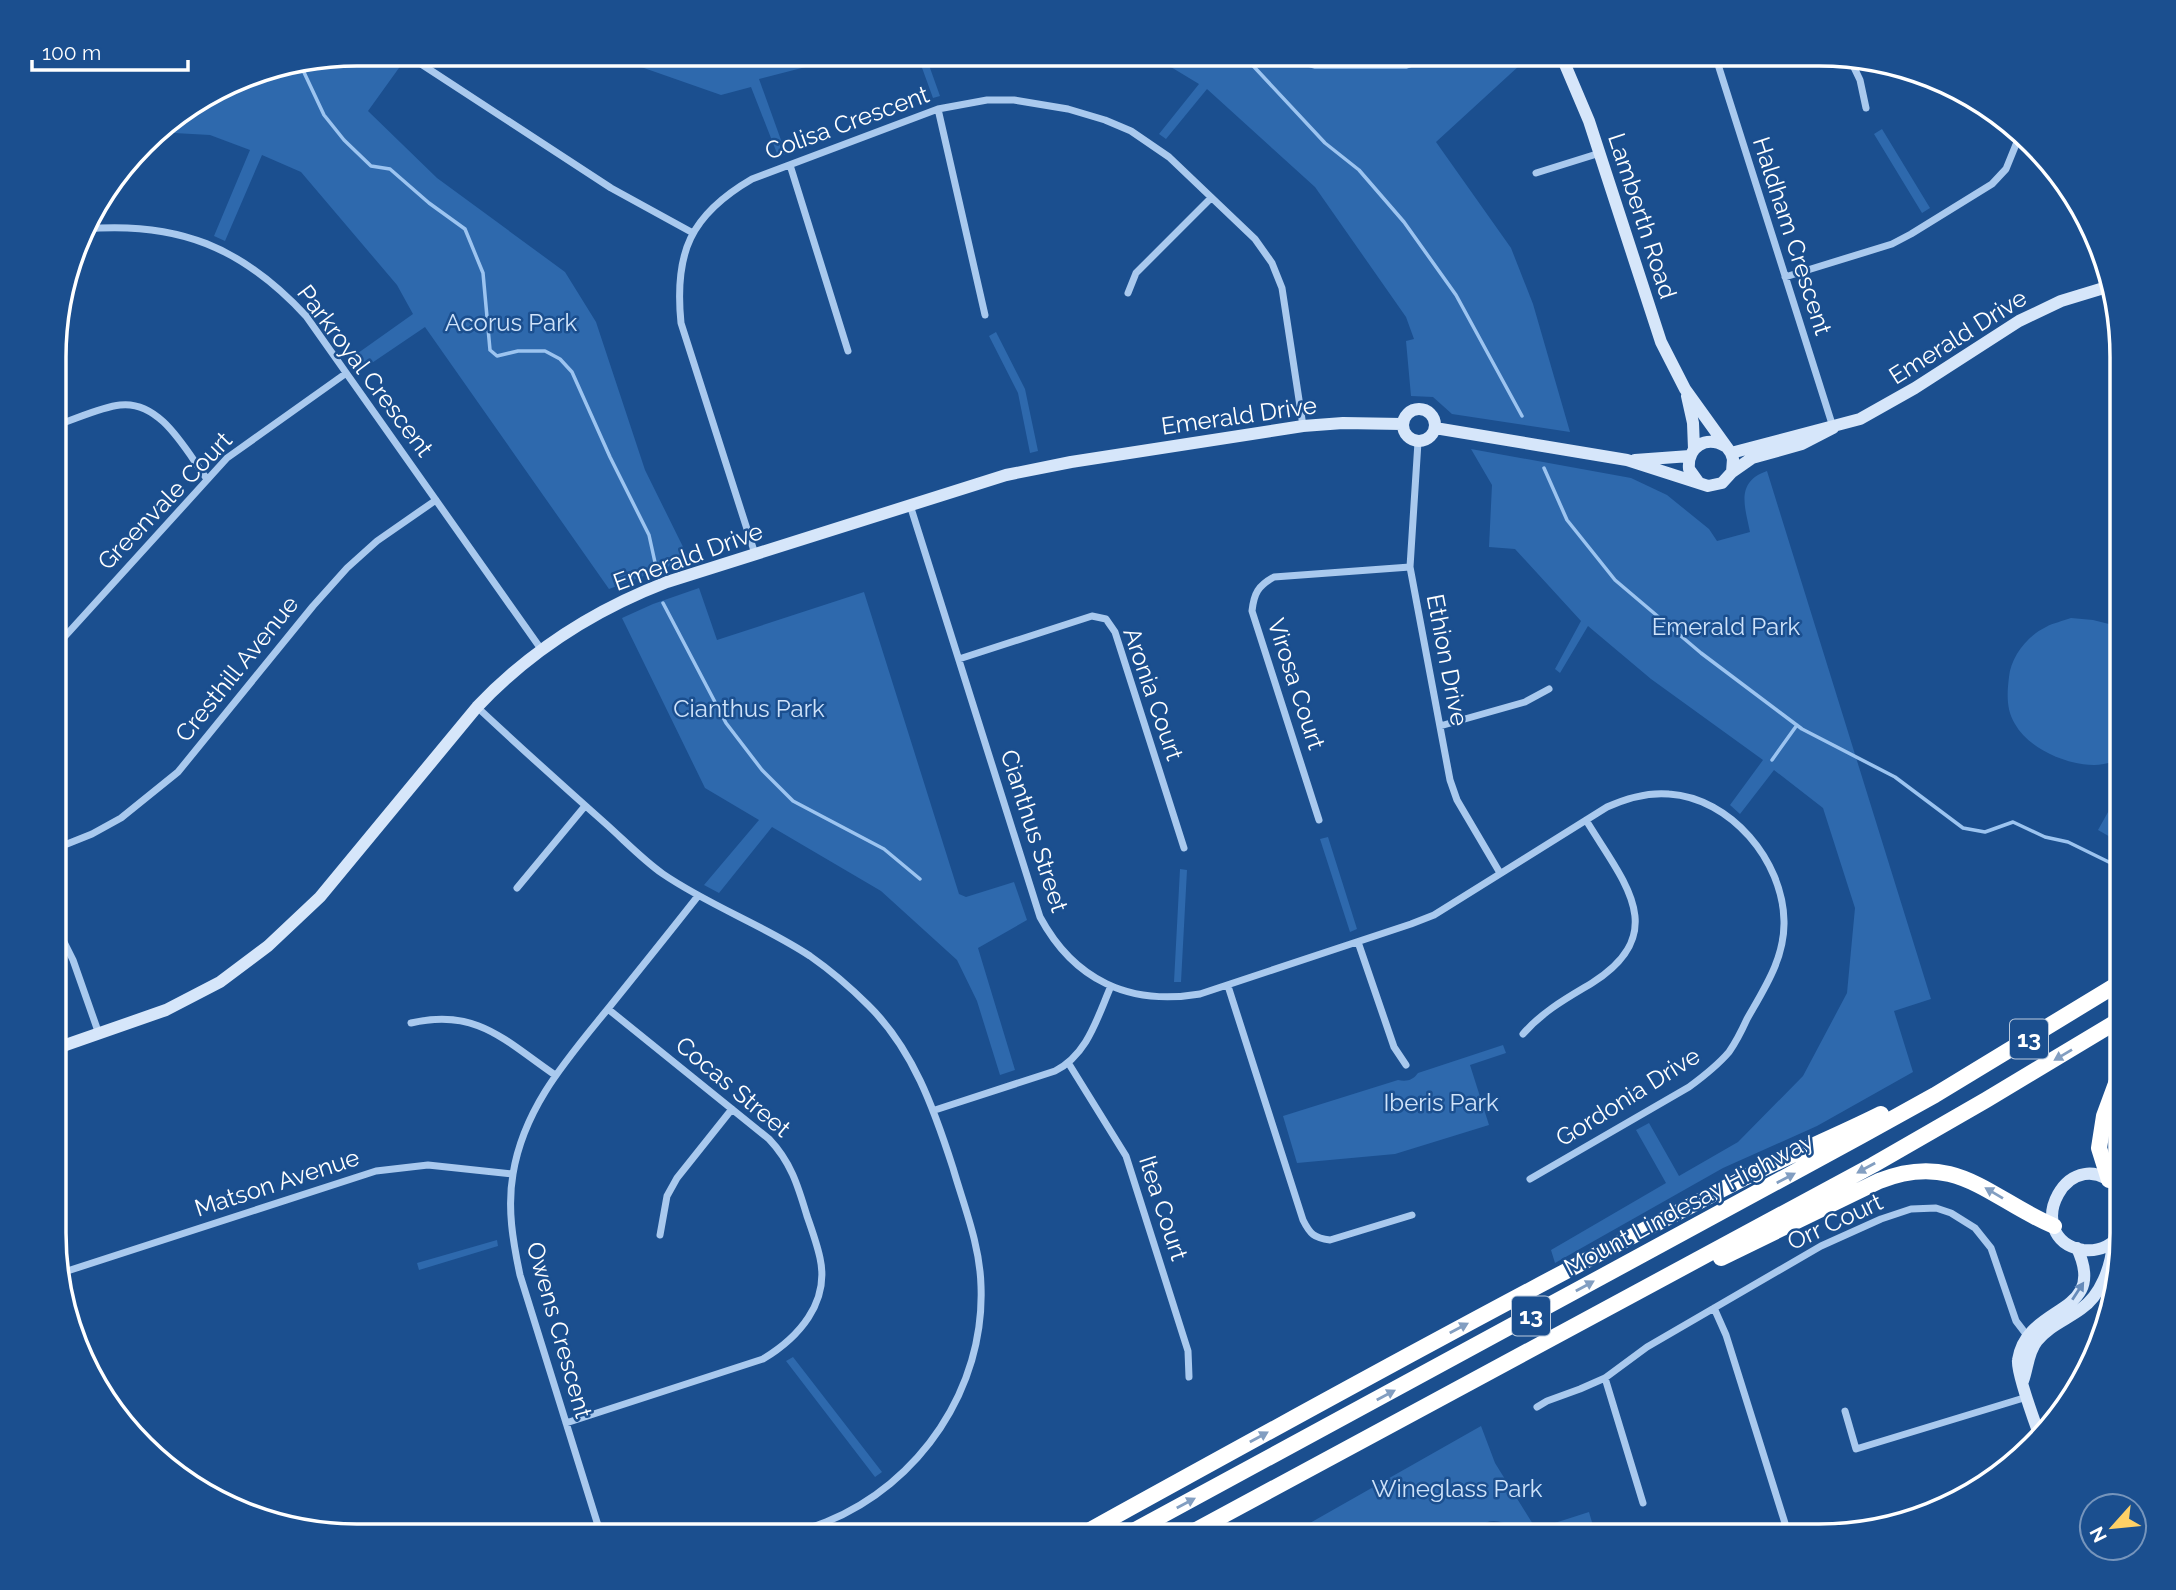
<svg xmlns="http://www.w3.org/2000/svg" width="2176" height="1590" viewBox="0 0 2176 1590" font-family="Raleway,sans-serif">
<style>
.green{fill:#2e69ad}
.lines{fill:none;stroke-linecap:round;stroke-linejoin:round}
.stream{stroke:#9cc4f0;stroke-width:3.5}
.street{stroke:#a9c9ee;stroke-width:7}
.secondary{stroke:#d6e6fa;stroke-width:12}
.highway{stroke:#fff;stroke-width:16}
.oneway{fill:#829ec1}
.oneway2{fill:#668bba}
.labels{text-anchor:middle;stroke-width:5;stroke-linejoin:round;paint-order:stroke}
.shield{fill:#1b4f8f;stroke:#bbcadd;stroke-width:2}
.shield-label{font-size:23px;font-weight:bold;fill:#fff}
.street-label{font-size:24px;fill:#fff;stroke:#1b4f8f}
.park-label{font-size:24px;fill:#cfe3fa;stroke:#1b4f8f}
.rim{fill:none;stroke:#fff;stroke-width:3.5}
</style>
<rect width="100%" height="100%" fill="#1b4f8f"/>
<path class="green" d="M358,54h51l-41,57 69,67 128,94 31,50 49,148 44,89 -80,30 -184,-262 -65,44 -9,-13 62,-44 -16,-29 -96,-113 -39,-17 -37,86 -11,-5 36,-86 -40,-15 -54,-3 1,-2 85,-53z
M604,54h252l-97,25 27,75 -8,2 -27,-69 -30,8z
M917,54h8l15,42 -7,2z
M1151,55h380l-95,87 75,106 22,56 37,128 -118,-18 -19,-17 -22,-1 -5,-55 8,-2 -8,-22 -91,-130 -108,-98 -41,50 -7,-5 40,-50z
M1882,129l48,79 -8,5 -48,-79z
M996,332l29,57 13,62 -8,2 -12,-60 -29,-57z
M1471,449l160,29 36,17 42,34 8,12 33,-9c-5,-25 -15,-50 17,-61l164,528 -37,12 19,61 -96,54 -94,42 -168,95 -4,-13 115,-67 -30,-53 13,-7 30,53 59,-34 65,-66 44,-83 8,-85 -32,-100 -49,-38 -34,44 -10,-9 33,-45 -112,-81 -63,-53 -28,47 -5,-4 26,-48 -66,-72 -26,-2 3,-62z
M699,588l18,52 147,-48 95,302 7,3 48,-15 13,38 -49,28 37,122 -15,5 -23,-74 -20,-41 -76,-69 -109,-64 -53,66 -15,-8 55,-65 -54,-32 -83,-170 31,-14z
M2071,618l22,2 28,7v133c-8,2 -18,5 -27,5 -27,0 -65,-16 -79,-41 -9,-14 -8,-31 -6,-47 2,-20 18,-41 37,-50 7,-4 17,-6 25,-9z
M2112,805l9,5 -2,32 -21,-12z
M1328,837l29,92 -7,3 -30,-93z
M1180,869l7,1 -6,112h-7z
M1503,1045l3,8 -36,12 19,60 -94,29 -98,9 -14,-47 115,-36c9,2 15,0 20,-7z
M497,1240l1,6 -79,24 -2,-7z
M793,1357l89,115 -7,5 -89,-116z
M1481,1426l14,37 41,66 53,-17 7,24h-83l-9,-13c-13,-5 -24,-1 -29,13h-188z"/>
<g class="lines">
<path class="stream" d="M1243,55l82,88 34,27 45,52 52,73 66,121
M1273,55l42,12h91l35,-12
M301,66l23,49 20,25 27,26 19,3 39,34 36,26 18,44 7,77 7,6 21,-5h27l15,8 12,13 38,85 39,78 7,32
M1544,468l23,52 48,60 86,73 101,76 93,48 68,51 22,4 28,-10 32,15 23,5 53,26
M663,603l63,120 36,47 31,31 91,48 36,30
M1772,760l25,-35"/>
<path class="street" d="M1715,55l118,372
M1849,57l11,23 6,28
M418,62l193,126 82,45
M938,109l47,206
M790,165l58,186
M1536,173l64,-20
M84,229c94,-8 158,18 222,87l235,333
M1785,277l107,-33 19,-10 81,-50 14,-15 13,-32
M1128,293l8,-20 75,-75
M57,425c19,-6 44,-18 63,-20 41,-5 66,46 87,74
M1418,442l-8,125 40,213 7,20 43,73
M910,505l130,412c34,63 89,89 160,77l211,-70 23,-9 173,-108c20,-9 40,-15 62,-13 62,4 114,67 115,127 1,37 -20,68 -37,98 -5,11 -11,23 -18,33 -12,14 -25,24 -40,35l-159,92
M755,554l-74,-231c-7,-70 9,-108 71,-144l186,-70 49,-9h27l54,9 37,11 26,11 38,26 86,82 17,24 10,25 21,138
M58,644l169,-186 118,-84
M959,659l133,-43 14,3 9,13 69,216
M477,707c43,40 86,79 129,117 19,17 37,36 57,50 47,32 100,51 147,82 20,14 40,31 58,49 45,44 66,104 85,163 11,38 27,77 28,118 4,102 -61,198 -155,236 -16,7 -34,10 -51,13
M1440,726l85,-24 24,-13
M1319,820l-67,-209c2,-18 6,-25 22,-34l136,-10
M57,848l35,-14 29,-16 57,-46 135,-166 34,-38 30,-27 59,-41
M517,888l68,-82
M57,928l16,32 26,74
M1358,942l36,105 12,18
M1228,986l75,234c7,14 11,18 27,20l82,-25
M411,1023c66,-15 93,17 144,52
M1523,1034c20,-23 44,-36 69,-51 81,-51 30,-103 -6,-163
M1069,1064l57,92 62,195 1,26
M935,1110l120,-39c33,-17 42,-53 56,-85
M660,1235l7,-39 10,-18 55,-69
M58,1274l318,-103 52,-6 85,9
M1714,1308l12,27 63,201
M1605,1378l38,125
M1537,1407l10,-6 33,-12 25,-11 42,-31 174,-101 60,-27 30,-10 25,-1 15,5 24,15 16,20 25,73 13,17
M1845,1411l11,38 171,-52
M566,1423l197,-64c35,-21 67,-56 57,-101 -3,-14 -8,-28 -13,-42 -9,-30 -16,-54 -38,-77l-161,-130
M601,1535l-81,-260c-7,-33 -13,-67 -7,-101 11,-68 56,-117 98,-169 29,-36 58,-72 87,-109
M1792,1536l25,-8"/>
<path class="secondary" d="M1561,55l28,66 72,221 24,47 46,64 2,6 -1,13
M1687,396l6,27 1,26
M1403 425a16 16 0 1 1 32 0a16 16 0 1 1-32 0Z
M1435,428l192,32 81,26 14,-3 10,-11 20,-14 50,-14 31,-16
M1731,453l129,-34 55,-31 104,-67 42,-20 46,-14
M1635,460l55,-4
M1699,483l-10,-14c-2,-22 17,-34 36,-23
M57,1048l109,-38 54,-28 48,-36 52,-49 157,-190c54,-57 117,-97 190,-125l339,-107 65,-13 232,-36 40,-3 59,1
M2121,1191c-51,-58 -104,47 -38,59 16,2 28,-4 38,-16
M2023,1381c5,-14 5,-29 14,-40 12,-15 29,-21 44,-32 20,-14 30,-42 32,-66
M2039,1434c-5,-14 -23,-63 -21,-74 9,-58 91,-43 59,-112"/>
<path class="highway" d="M2109,1180l-10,-32 5,-32 17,-46
M1721,1258l158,-77c77,-31 111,18 175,45
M1084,1535l8,-6c221,-122 443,-244 668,-359 40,-19 81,-36 121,-56
M1126,1535l735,-399 74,-41 186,-113
M1187,1535l686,-370 113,-65 135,-81"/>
</g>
<defs><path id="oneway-solid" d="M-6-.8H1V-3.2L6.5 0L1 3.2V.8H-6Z" transform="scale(1.75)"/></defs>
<g class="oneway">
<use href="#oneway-solid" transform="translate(2063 1055) rotate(149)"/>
<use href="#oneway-solid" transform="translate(1866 1168) rotate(151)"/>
<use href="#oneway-solid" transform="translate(1786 1178) rotate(-28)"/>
<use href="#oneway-solid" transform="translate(1994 1193) rotate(-149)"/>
<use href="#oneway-solid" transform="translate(1585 1286) rotate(-29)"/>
<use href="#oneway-solid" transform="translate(1459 1328) rotate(-28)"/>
<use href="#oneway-solid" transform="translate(1386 1395) rotate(-28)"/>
<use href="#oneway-solid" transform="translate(1259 1437) rotate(-29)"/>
<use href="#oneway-solid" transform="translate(1186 1503) rotate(-28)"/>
</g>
<use class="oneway2" href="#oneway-solid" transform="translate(2078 1291) rotate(-57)"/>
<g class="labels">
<g class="shield">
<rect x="2010" y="1019.5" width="38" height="39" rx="5"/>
<rect x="1512" y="1296.5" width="38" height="39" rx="5"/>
</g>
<g class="shield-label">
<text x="2029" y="1047">13</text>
<text x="1531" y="1324">13</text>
</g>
<g class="street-label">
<text transform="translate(847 123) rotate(-20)" y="8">Colisa Crescent</text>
<text transform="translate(1642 216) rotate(72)" y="8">Lamberth Road</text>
<text transform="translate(1792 236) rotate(72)" y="8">Haldham Crescent</text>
<text transform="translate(1958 337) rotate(-32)" y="8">Emerald Drive</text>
<text transform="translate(365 371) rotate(53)" y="8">Parkroyal Crescent</text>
<text transform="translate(1239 416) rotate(-8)" y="8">Emerald Drive</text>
<text transform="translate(165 501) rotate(-46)" y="8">Greenvale Court</text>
<text transform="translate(688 557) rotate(-20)" y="8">Emerald Drive</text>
<text transform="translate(1447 660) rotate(79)" y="8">Ethion Drive</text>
<text transform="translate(237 669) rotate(-51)" y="8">Cresthill Avenue</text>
<text transform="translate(1296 684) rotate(72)" y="8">Virosa Court</text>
<text transform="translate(1153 694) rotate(71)" y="8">Aronia Court</text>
<text transform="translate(1034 831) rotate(72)" y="8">Cianthus Street</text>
<text transform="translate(733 1087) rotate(40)" y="8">Cocas Street</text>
<text transform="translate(1628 1097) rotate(-32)" y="8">Gordonia Drive</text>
<text transform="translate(277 1183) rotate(-18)" y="8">Matson Avenue</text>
<text transform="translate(1689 1204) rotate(-28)" y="8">Mount Lindesay Highway</text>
<text transform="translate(1163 1208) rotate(72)" y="8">Itea Court</text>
<text transform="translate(1835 1222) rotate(-25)" y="8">Orr Court</text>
<text transform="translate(559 1330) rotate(74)" y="8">Owens Crescent</text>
</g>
<g class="park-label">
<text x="511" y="331">Acorus Park</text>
<text x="1726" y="635">Emerald Park</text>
<text x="749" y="717">Cianthus Park</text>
<text x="1441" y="1111">Iberis Park</text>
<text x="1457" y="1497">Wineglass Park</text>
</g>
</g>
<path d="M0 0H2176V1590H0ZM357 66H1819A291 291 0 0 1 2110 357V1233A291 291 0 0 1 1819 1524H357A291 291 0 0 1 66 1233V357A291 291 0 0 1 357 66Z" fill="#1b4f8f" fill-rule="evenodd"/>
<path class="rim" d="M357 66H1819A291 291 0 0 1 2110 357V1233A291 291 0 0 1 1819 1524H357A291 291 0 0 1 66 1233V357A291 291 0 0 1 357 66Z"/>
<g transform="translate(2113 1527) rotate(243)"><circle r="33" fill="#1b4f8f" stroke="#7695bc" stroke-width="2"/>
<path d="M0-5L12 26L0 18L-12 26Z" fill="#ffd166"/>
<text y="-10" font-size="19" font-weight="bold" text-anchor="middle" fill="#ffffff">N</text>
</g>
<path d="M32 60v10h156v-10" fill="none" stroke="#ffffff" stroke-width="3.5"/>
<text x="42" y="60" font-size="21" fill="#ffffff" stroke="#1b4f8f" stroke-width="5" paint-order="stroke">100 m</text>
</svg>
